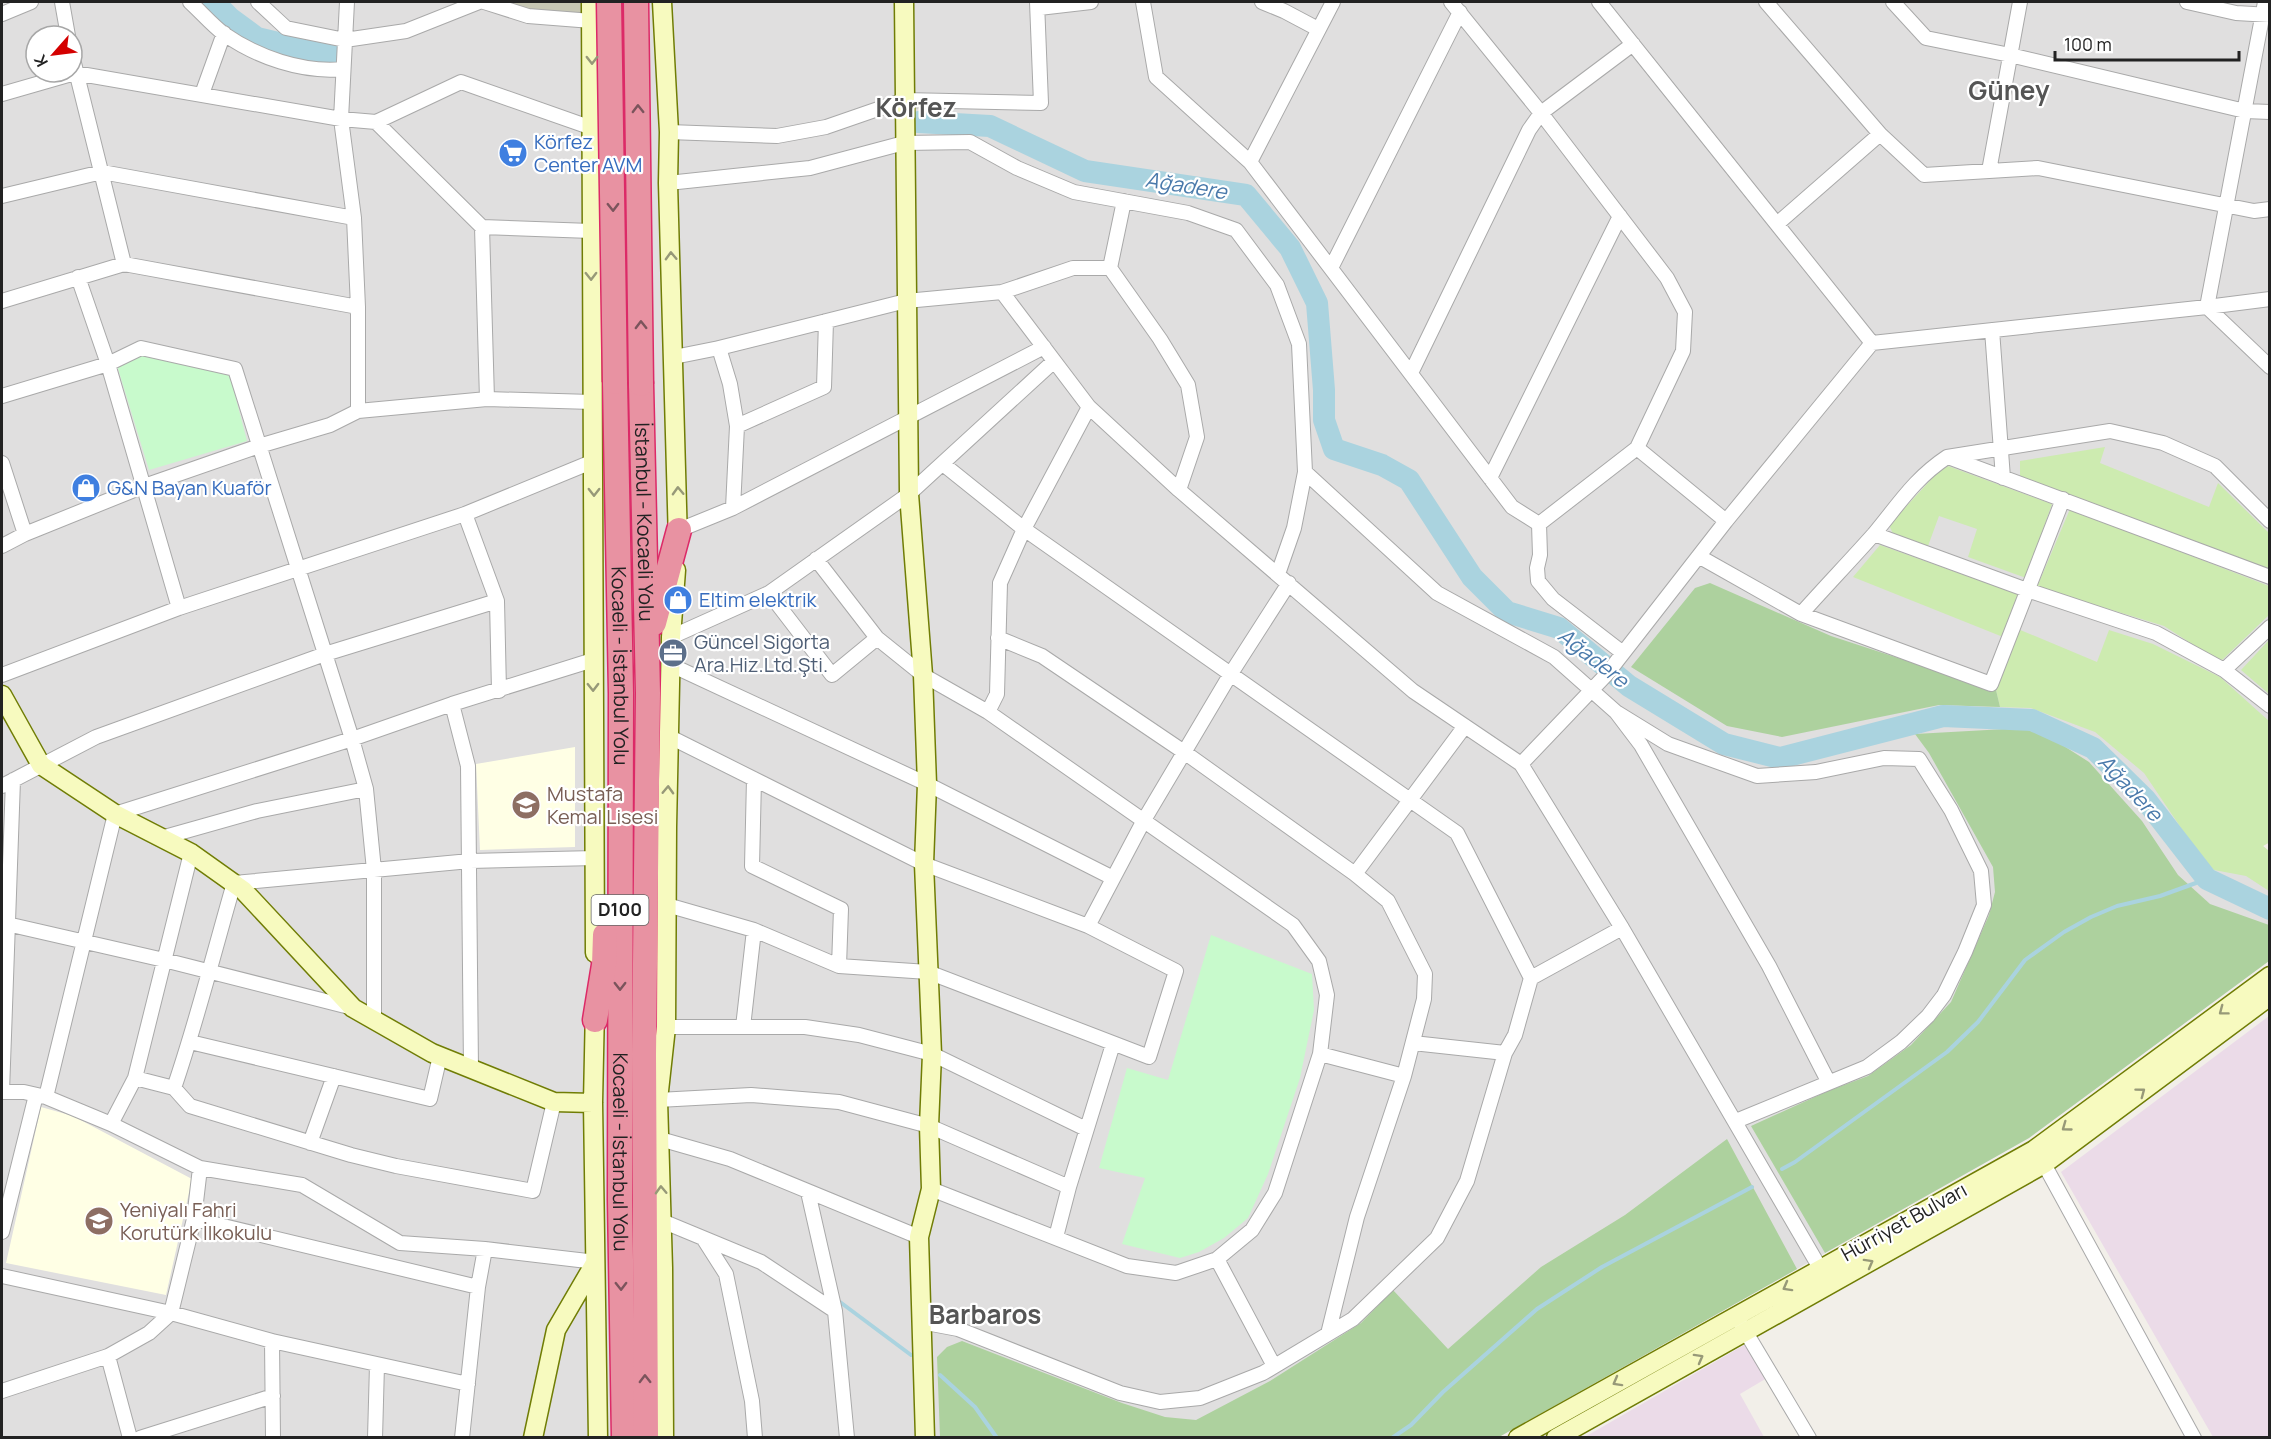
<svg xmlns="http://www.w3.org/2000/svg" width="2271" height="1439" viewBox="0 0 2271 1439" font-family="Manrope,sans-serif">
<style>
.residential{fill:#e0dfdf;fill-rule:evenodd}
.industrial{fill:#ebdbe8}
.education{fill:#ffffe5}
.construction{fill:#c7c7b4}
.grass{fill:#cdebb0}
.forest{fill:#add19e}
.park{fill:#c8facc}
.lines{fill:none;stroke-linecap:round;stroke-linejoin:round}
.stream{stroke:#aad3df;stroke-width:4}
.river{stroke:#aad3df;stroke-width:22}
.street-casing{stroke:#a9a9a9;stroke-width:16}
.secondary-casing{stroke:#707d05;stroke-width:21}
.highway-casing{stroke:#dc2a67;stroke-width:27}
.street{stroke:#fff;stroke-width:14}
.secondary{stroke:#f7fabf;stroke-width:18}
.highway{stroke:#e892a2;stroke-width:24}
.highway-bridge-casing{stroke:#dc2a67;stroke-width:27;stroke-linecap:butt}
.highway-bridge{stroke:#e892a2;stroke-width:24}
.oneway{stroke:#979978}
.oneway2{stroke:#7b545c}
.labels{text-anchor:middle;stroke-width:4.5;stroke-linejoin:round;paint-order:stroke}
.shield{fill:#fff;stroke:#646464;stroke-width:1.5}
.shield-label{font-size:18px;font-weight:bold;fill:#222}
.shop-label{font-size:20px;fill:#366cbe;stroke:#fff;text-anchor:start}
.street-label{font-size:20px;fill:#222;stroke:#fff}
.service-label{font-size:20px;fill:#4e5e75;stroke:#fff;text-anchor:start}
.education-label{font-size:20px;fill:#785e54;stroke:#fff;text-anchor:start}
.water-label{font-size:21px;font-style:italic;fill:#4a7aab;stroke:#fff}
.district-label{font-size:26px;font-weight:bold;fill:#555;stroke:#fff}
</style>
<rect width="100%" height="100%" fill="#f2efe9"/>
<path class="residential" d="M2,2h2267l1,840 -7,4 6,5v110l-240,177 -530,299 -1497,1zM36,36h36v36h-36z"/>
<path class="industrial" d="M2269,1016v421h-56l-152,-265z
M1746,1344l21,34 -27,16 24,43 -181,1z"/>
<path class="education" d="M575,747v100l-95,3 -4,-86z
M41,1107l32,9 119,63 -26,116 -160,-32z"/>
<path class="construction" d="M506,2h75v12l-54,-5z"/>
<path class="grass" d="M2105,447l-5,16 109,44 9,-24 51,50v39l-249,-95v-16z
M1948,466l104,38 -26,74 -58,-21 9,-28 -38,-13 -11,30 -35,-12 -4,-9 48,-52z
M2070,509l199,77v29l-49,47 -56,-36 -127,-39z
M1880,545l140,50 -17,42 -150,-60z
M2018,629l79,33 12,-32 44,14 67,33 49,44 1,121 -7,4 6,5v40l-23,-15 -32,-6 -12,-11 -58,-86 -49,-41 -64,-24 -31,-1 -4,-17z
M2269,640v54l-28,-24z"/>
<path class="forest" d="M1710,583l121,53 165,54 4,17 -61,-2 -157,32 -55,-11 -96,-59 64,-79z
M2023,728l33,13 33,21 53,59 36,54 32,29 59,21v36l-240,177 -204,115 -74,-127 77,-35 40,-15 43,-31 40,-43 38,-87 6,-23 -2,-25 -64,-114 -14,-19z
M1727,1139l70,130 -298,168h-559l-3,-80 10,-10 15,-6 160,62 43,14 31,3 74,-39 91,-58 32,-33 55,59 93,-82 84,-52z"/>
<path class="park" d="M153,353l77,23 17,65 -98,29 -34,-111z
M1211,935l101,39 2,36 -14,68 -32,96 -20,44 -24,20 -25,14 -19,6 -58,-14 23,-66 -46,-10 28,-100 41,12z"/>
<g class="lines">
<path class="stream" d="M1782,1169l13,-7 152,-110 31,-30 47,-62 39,-28 27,-15 26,-11 43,-10 47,-17
M840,1302l71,53
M940,1375l35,32 22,31
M1392,1438l19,-13 32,-33 94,-83 65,-42 150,-80"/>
<path class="river" d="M214,2l16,16 27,20 76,18
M918,122l72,4 95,45 161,24 44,53 27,55 7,87v30l10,29 48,16 27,15 63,97 35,35 52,16 70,58 95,58 56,14 163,-42 89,4 61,28 52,51 62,80 63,30"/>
<g class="street-casing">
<path id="street" d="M62,2l6,34
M190,2c11,10 22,23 34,32 33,23 78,39 119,35
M258,2l28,26 59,12 61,-9 73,-29
M347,2l-6,117 13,99 4,89v104
M484,2l44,14 64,5
M1143,2l13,75 94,85 262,345 27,17 98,-76 46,-97 2,-39 -18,-34 -126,-165 -90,-111
M1262,2l22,9 34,18
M1599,2l273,341 335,-36 63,60
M1766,2l114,132 44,41 114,-7 216,43 16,-2
M1893,2l33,36 84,17 235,56 25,1
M2187,2l49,11 34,2
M2265,2l-58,305 63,-8
M1039,8l52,-6
M2,14l29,-12
M72,55l52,209
M2,94l73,-21 266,46 35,3 106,105 109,4
M202,94l22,-61
M376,122l85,-40 131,46
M669,132l108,4 49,-9 78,-27 137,3 -4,-101
M1250,162l83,-160
M1989,171l31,-169
M668,183l142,-15 94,-25 66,-1 47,26 57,24 114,21 48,17 41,55 22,59 6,128 -11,56 -16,46
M2,196l100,-24 252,46
M1777,224l103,-90
M482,227l5,172
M1110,268l14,-67
M1331,268l129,-256
M78,277l30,87 71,244
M1002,292l71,-24h37l50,71 28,46 9,52 -18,53
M2,301l122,-37 234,43
M1992,330l11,148
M719,348l11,36 7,42 -4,82
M674,357l45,-9 187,-47 96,-9 87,115 90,83 234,201 108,73 101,164 198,340
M1411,373l118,-243 12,-17 92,-69
M2,396l106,-32 33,-16 94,21 117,370 14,50 8,81v149
M737,426l87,-39 2,-66
M1637,448l89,73
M1948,457l322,120
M2,463l23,71
M943,464l81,65 433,304 74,145
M1305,472l132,121 117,64 62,55 25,33 128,221 59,115
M1490,478l130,-262
M465,514l32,87 2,90
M1539,524l1,31 -3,13 1,13 15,18 70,54
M679,530l54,-22 311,-161
M1874,534l153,56 129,43 68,37 46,36
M2,546l23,-12 119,-48 115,-40 71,-21 28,-14 129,-12 105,3
M1700,557l101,57 190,70 72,-185
M816,559l61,79 46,37 65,37 305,213 26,36 8,34 -7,59 -45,139 -23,37 -35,29 -41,14 -49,-7 -196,-77
M769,593l63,82 45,-37
M1801,614c24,-27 49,-53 73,-80 25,-30 40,-55 73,-77l163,-26 53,12 52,23 55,55
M671,637l98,-44 140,-99 144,-132
M998,638l44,18 142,96 171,122 33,27 37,73 -1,25 -20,77 -47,141 -29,117
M671,665l256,119 186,94
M2224,670l46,-43
M2,675l177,-67 286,-94 129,-53
M452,704l16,62 3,303
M988,712l9,-18 3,-111 24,-54 65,-122
M1616,712l52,32 89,32 59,-4 68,-14 35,1 32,51 30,61 3,34 -19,47 -21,43 -16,21 -27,26 -34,25 -131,54
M1521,764l85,-89 120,-154 146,-178
M754,779l-2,87 89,43 -2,57
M2,786l94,-49 229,-83 172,-53
M161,838l96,-27 109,-22
M1355,874l110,-148
M667,905l87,25 85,36 89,6 221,85 27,-86 -88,-45 -164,-62 -254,-127
M7,924l157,36 189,48
M1088,926l56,-106 86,-145 59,-92
M666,1027h139l54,8 73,19 154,75
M743,1027l11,-97
M190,1042l240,57 10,-43
M1413,1043l92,10
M1320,1054l84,22
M135,1078l39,10 16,18 161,49 45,11 137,25 21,-89
M174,1088c23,-67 40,-136 60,-205l236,-22 126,-3
M2,1092h22l22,5 65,27 89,44 102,17 98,58 85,6 111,13
M2,1092l11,-312
M46,1097l69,-283 237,-75 100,-35 141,-44
M658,1100l93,-5 88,7 90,24 140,61
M111,1124l24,-46 56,-225
M660,1139l70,20 189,78
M310,1143l24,-67
M2044,1164l150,274
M808,1192l27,119 12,127
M194,1219l284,68
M662,1221l99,41 74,49
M2,1232l34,-137
M1056,1237l13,-50 44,-143
M703,1238l23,36 26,127 3,37
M1217,1259l57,107
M2,1276l169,37 101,28 1,97
M921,1322l37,7 162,64 40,9 40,-4 63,-25 90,-54 84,-81 30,-57 38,-128 10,-18 16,-57 91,-50
M1741,1324l68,114
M272,1341l196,43
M108,1356l22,82
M2,1391l106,-35 41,-23 22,-20 23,-94 6,-51
M140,1438l133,-42
M375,1438l2,-73
M462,1438l16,-151 7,-38"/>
</g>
<g class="secondary-casing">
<path id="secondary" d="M591,2l4,951
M662,2l7,130 -1,51 10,359
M904,2l5,492 14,181 4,109 -3,80 8,190 -3,72 2,63 -12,48 6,201
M2,695l39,70 74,49 76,39 52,37 110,118 79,45 122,49 39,1
M595,1007l-2,96 5,335
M533,1438l23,-108 39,-67
M664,1438l-1,-170 -5,-168 8,-73 1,-200 4,-190 5,-67
M1518,1438l516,-288 236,-174
M1556,1438l488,-274 226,-168"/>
</g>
<g class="highway-casing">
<g id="highway">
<path id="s1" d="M615,382l6,311 -1,507 4,238"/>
<path id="s2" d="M641,384l7,309 -4,361 2,384"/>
<path d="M654,623l25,-93"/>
<path d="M595,1020l9,-55 1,-30"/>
</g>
</g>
<use href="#street" class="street"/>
<use href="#secondary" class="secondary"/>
<use href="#highway" class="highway"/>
<g class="highway-bridge-casing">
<path id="highway-bridge" d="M609,2l6,380
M636,2l5,382"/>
</g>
<use href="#highway-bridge" class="highway-bridge"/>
</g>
<defs><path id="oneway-chevron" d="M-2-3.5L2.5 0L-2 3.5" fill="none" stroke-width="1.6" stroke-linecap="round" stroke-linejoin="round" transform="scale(1.5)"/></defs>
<g class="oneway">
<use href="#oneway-chevron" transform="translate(592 60) rotate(90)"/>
<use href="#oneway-chevron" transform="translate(671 256) rotate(-92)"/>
<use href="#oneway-chevron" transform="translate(591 276) rotate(89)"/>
<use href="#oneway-chevron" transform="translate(678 491) rotate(-92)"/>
<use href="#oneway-chevron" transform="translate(594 492) rotate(90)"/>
<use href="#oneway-chevron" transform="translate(593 687) rotate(89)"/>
<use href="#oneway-chevron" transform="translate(668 790) rotate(-88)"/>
<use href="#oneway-chevron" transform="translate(2223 1011) rotate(143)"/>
<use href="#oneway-chevron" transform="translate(2141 1092) rotate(-37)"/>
<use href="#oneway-chevron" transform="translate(2066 1127) rotate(144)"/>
<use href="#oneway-chevron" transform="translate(661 1190) rotate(-92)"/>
<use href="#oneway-chevron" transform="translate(1869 1263) rotate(-29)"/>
<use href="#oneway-chevron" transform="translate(1787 1287) rotate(151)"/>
<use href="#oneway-chevron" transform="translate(1699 1358) rotate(-29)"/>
<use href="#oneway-chevron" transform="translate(1617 1382) rotate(151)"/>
</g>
<g class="oneway2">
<use href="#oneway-chevron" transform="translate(638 109) rotate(-91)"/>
<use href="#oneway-chevron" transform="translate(613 207) rotate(89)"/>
<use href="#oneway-chevron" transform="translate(641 325) rotate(-91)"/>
<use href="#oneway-chevron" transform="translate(620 986) rotate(90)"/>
<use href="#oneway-chevron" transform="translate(621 1286) rotate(89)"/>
<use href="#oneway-chevron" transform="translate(645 1379) rotate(-91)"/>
</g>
<defs>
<g id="supermarket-disc" transform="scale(1.5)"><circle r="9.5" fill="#3f7fe0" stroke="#fff"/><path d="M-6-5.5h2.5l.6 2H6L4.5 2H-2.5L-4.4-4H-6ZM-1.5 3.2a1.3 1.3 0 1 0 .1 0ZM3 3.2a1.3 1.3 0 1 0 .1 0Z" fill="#fff"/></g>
<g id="shop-disc" transform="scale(1.5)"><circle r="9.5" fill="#3f7fe0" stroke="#fff"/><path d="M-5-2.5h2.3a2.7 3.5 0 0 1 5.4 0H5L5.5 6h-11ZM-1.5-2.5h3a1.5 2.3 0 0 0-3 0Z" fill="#fff"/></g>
<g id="office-disc" transform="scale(1.5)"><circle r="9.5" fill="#5c6f8a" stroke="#fff"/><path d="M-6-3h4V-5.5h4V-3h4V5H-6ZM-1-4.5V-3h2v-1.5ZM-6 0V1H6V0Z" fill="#fff"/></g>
<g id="school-disc" transform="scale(1.5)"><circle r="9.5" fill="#8d6e63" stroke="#fff"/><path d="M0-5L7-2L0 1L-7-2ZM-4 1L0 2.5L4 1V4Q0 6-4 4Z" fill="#fff"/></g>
</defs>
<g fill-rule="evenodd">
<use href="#supermarket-disc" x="513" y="153"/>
<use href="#shop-disc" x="86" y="488"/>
<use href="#shop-disc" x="678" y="600"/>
<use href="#office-disc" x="673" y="653"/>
<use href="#school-disc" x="526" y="805"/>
<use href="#school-disc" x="99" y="1221"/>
</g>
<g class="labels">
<rect class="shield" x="591.5" y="895" width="57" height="30" rx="4.5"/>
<g class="shield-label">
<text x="620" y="916">D100</text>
</g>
<g class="shop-label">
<text x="534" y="149">Körfez<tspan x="534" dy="23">Center AVM</tspan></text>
<text x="107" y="495">G&amp;N Bayan Kuaför</text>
<text x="699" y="607">Eltim elektrik</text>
</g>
<g class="street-label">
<text dy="7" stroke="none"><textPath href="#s2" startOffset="138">İstanbul - Kocaeli Yolu</textPath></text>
<text dy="7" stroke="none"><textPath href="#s1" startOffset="284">Kocaeli - İstanbul Yolu</textPath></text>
<text dy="7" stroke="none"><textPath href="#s1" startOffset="770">Kocaeli - İstanbul Yolu</textPath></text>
<text transform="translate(1904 1222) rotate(-29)" y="7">Hürriyet Bulvarı</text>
</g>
<g class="service-label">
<text x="694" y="649">Güncel Sigorta<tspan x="694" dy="23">Ara.Hiz.Ltd.Şti.</tspan></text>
</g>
<g class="education-label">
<text x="547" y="801">Mustafa<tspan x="547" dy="23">Kemal Lisesi</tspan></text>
<text x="120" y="1217">Yeniyalı Fahri<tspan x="120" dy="23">Korutürk İlkokulu</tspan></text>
</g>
<g class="water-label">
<text transform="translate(1186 186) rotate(9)" y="7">Ağadere</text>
<text transform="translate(1593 658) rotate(38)" y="7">Ağadere</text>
<text transform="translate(2130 788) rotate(47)" y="7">Ağadere</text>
</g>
<g class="district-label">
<text x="2009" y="100">Güney</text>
<text x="916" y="117">Körfez</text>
<text x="985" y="1324">Barbaros</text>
</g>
</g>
<rect width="2271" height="1439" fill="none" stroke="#222222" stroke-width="6"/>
<g transform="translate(54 54) rotate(242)"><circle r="28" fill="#ffffff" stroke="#a7a7a7" stroke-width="1.5"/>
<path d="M0-4.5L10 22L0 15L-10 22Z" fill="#d40000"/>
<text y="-9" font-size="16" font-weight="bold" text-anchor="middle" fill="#222222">K</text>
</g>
<path d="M2055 51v9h184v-9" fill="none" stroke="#222222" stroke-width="3"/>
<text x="2064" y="51" font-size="18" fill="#222222" stroke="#ffffff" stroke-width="4.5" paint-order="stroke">100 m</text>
</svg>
